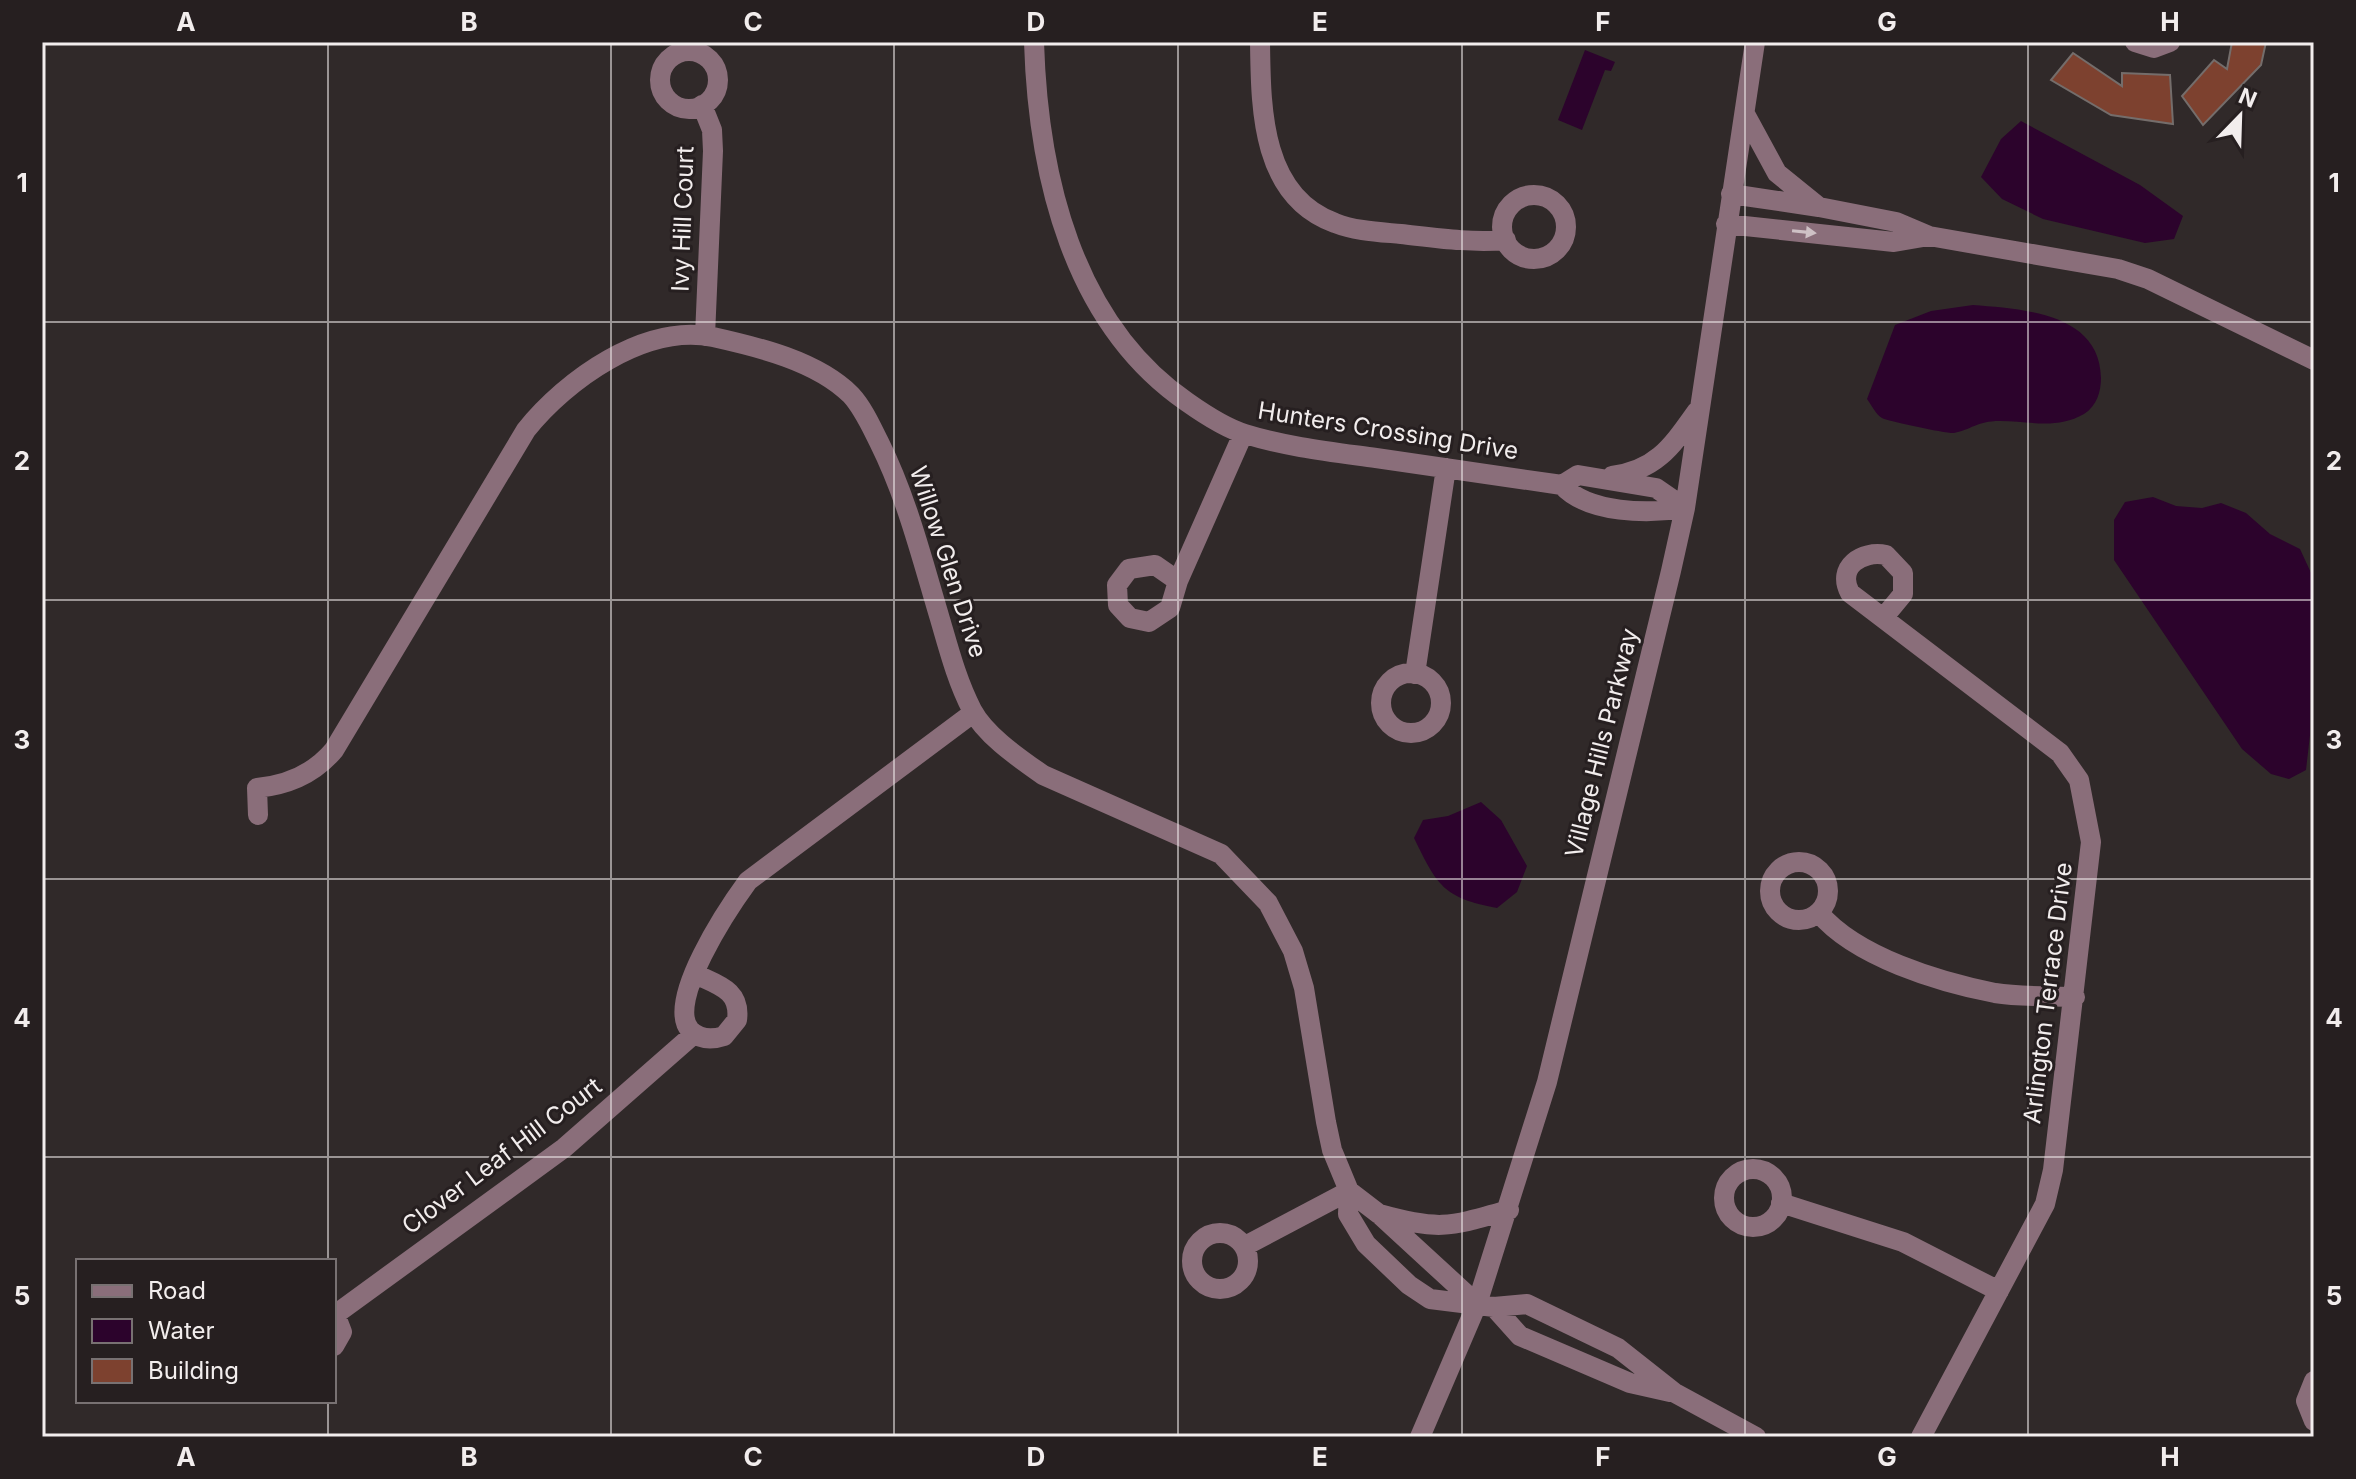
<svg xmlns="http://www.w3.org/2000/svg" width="2356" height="1479" viewBox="0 0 2356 1479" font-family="Inter,sans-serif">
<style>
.water{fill:#2c032c}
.building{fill:#7d412f;stroke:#746d6b;stroke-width:2}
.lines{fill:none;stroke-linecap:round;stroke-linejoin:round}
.minor{stroke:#8a6e7a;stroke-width:20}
.oneway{fill:#cec1c5}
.grid{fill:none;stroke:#f2eded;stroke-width:2;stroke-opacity:0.55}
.labels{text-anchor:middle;stroke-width:6;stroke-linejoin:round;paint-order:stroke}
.street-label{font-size:24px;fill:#f2eded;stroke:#261f20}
.neatline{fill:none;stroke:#f2eded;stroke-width:3}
.grid-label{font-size:26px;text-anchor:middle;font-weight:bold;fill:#f2eded}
</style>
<rect width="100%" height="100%" fill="#302929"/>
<path class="water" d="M1585,50l30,12 -4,9 -6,-1 -23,60 -24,-10z
M2021,121l119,64 43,31 -9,23 -29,4 -102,-24 -41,-20 -21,-22 20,-38z
M1973,305c50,4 127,8 128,73 0,13 -4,28 -17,36 -28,16 -54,7 -84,7 -24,0 -29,9 -46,12 -6,1 -67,-12 -72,-15 -6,-3 -11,-14 -15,-19l28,-74 36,-14z
M2153,497l23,9 26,2 19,-5 25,10 24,21 30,15 12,26 -2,160 -4,35 -17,9 -18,-5 -29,-25 -128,-189v-40l11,-18z
M1481,802l20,18 26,46 -10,26 -20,16c-54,-10 -60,-23 -83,-70l9,-18 25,-4z"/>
<path class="building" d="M2232,42h34l-5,23 -58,60 -21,-29 32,-36 13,9z
M2073,53l49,33v-13l48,2 3,49 -62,-9 -60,-35z"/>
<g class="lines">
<path class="minor" d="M1034,42c4,132 38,281 153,360 17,12 38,26 58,32 42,13 88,18 131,24 62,9 124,18 186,27l16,-10 78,13 29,20
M1260,42c1,64 0,154 75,181 20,8 45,9 66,11 36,4 69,9 105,6
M2135,42l19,6 16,-6
M660 80a29 29 0 1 1 58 0a29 29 0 1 1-58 0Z
M702,105l10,25 1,21 -8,185
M1745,114l32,59 42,34
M1731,194l88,13 77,15 33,14 189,33 30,10 166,81
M1502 227a32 32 0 1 1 64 0a32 32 0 1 1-64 0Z
M1726,224l168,18 35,-6
M1612,476c45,-6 60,-30 85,-65
M1562,485c26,29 87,29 123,23
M1178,581l-23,-16 -26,4 -12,16 1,20 12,13 19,4 21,-14 8,-27 65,-147
M1884,617l19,-23v-21l-17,-18c-24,-5 -50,12 -36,38l210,160 19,27 12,62 -38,328 -8,34 -124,233
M1381 703a30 30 0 1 1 60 0a30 30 0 1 1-60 0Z
M1415,674l31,-206
M258,815l-1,-27c31,-3 57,-14 77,-38l192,-320c40,-50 119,-107 187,-93 45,10 104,24 138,58 12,13 20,31 28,47 28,56 43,117 61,177 9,31 17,62 32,91 14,26 47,48 71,65l178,79 47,49 25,48 11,37 22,134 6,28 17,41 30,23 98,90
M1770 891a29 29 0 1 1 58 0a29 29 0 1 1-58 0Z
M1819,913c37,44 120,69 176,80 26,4 54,3 80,4
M695,974c23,11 46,16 42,46l-13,16c-12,4 -24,4 -34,-6 -25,-28 39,-123 58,-149l225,-168
M1724 1198a29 29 0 1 1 58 0a29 29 0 1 1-58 0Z
M1781,1203l122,39 96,49
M1379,1214c61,17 70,13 130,-4
M1192 1261a28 28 0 1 1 56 0a28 28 0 1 1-56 0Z
M1245,1246l104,-55 -1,23 18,30 43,41 21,14 64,8 33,-3 91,44 57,45 81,44
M1494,1307l26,29 110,47 40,9
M334,1311l8,21 -8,14
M336,1314l228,-166 130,-114
M2314,1381l-8,20 8,20
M1420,1437l57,-133 70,-222 124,-511 14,-63 70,-466"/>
</g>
<defs><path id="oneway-solid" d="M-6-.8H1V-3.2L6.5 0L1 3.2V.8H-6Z" transform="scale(2)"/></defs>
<use class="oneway" href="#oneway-solid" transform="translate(1804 232) rotate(6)"/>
<path class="grid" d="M328,42v1219M611,42v1395M894,42v1395M1178,42v1395M1462,42v1395M1745,42v1395M2028,42v1395M42,322h2272M42,600h2272M42,879h2272M42,1157h2272M328,1401v36"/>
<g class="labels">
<g class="street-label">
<text transform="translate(683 219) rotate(-88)" y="8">Ivy Hill Court</text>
<text transform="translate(1388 431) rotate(9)" y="8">Hunters Crossing Drive</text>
<text transform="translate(948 562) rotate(72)" y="8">Willow Glen Drive</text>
<text transform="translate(1602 743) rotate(-76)" y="8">Village Hills Parkway</text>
<text transform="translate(2048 993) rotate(-83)" y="8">Arlington Terrace Drive</text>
<text transform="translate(502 1156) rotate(-37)" y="8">Clover Leaf Hill Court</text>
</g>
</g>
<rect width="2356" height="1479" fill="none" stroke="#261f20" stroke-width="88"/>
<rect x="76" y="1259" width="260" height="144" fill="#261f20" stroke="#787172" stroke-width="2"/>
<rect x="92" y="1285" width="40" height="12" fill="#8a6e7a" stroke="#787172" stroke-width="2"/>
<text x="148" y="1299" font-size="24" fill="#f2eded">Road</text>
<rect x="92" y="1319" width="40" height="24" fill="#2c032c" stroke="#787172" stroke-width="2"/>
<text x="148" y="1339" font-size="24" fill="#f2eded">Water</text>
<rect x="92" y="1359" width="40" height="24" fill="#7d412f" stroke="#787172" stroke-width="2"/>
<text x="148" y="1379" font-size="24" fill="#f2eded">Building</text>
<g transform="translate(2240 116) rotate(23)" stroke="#261f20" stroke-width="6" paint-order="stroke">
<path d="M0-6L14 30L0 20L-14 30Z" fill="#f2eded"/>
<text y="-12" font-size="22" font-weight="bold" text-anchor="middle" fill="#f2eded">N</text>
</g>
<rect x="44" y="44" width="2268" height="1391" class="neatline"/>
<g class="grid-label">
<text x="186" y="31">A</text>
<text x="469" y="31">B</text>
<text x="753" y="31">C</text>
<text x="1036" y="31">D</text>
<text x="1320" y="31">E</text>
<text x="1603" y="31">F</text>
<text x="1887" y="31">G</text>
<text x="2170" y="31">H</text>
<text x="22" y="192">1</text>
<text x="2334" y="192">1</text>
<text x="22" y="470">2</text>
<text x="2334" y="470">2</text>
<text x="22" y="749">3</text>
<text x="2334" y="749">3</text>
<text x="22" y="1027">4</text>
<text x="2334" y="1027">4</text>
<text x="22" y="1305">5</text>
<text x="2334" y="1305">5</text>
<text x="186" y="1466">A</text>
<text x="469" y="1466">B</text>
<text x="753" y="1466">C</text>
<text x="1036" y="1466">D</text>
<text x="1320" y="1466">E</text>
<text x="1603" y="1466">F</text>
<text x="1887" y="1466">G</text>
<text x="2170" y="1466">H</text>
</g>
</svg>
